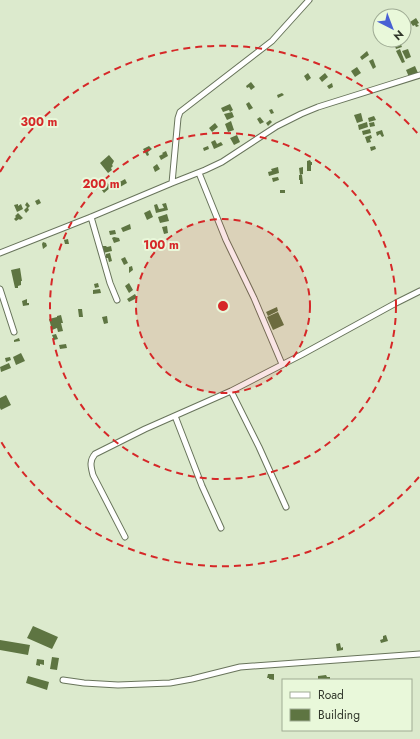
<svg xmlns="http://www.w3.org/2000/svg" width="420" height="739" viewBox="0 0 420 739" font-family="Jost,sans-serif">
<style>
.building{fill:#5e7542}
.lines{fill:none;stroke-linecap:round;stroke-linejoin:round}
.street-casing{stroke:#68745b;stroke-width:7}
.street{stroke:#fff;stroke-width:5}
.ring{fill:none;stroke:#d62828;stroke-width:2;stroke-dasharray:7 5}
.centre{fill:#d62828;stroke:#e9f8da;stroke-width:2}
.ring-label{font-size:12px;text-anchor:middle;font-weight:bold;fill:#d62828;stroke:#e9f8da;stroke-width:4;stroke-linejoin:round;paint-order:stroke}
</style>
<rect width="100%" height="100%" fill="#dceacd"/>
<path class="building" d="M416,18l3,5 -2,1 2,2 -3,1 -1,-2 -2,1 -3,-4z
M409,24l2,5 -6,3 -1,-6z
M394,40h5l3,7 -6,2 -3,-8z
M400,49l5,13 -3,1 -6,-12z
M408,49l3,8 -5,2 -4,-8z
M367,51l2,4 -7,5 -2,-3z
M373,59l3,8 -3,2 -4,-8z
M415,66l3,7 -9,4 -3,-7z
M357,67l4,6 -6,4 -4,-6z
M308,73l3,5 -4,3 -3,-5z
M325,73l3,4 -6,5 -3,-4z
M251,82l4,5 -4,3 -2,-3 -2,1 -1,-2z
M332,83l1,4 -4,2 -2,-3z
M282,93l2,2 -6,3 -1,-3z
M249,102l4,6 -4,2 -3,-6z
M230,104l3,6 -3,2 -1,-2 -6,2 -2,-4z
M272,109l2,4 -3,1 -2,-4z
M232,112l2,5 -7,3 -3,-6z
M361,113l2,8 -6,2 -3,-8z
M374,116l2,4 -7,2 -1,-4z
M260,117l4,5 -4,2 -3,-5z
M270,120l2,2 -4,4 -2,-3z
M231,121l3,9 -6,2 -3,-8z
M367,122l1,5 -9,3 -1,-5z
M374,122l1,4 -5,1 -1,-4z
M215,123l3,4 -6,5 -3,-4z
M370,129l1,4 -8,2 -1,-4z
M382,130l2,6 -2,1 -2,-3 -3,2 -1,-4z
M237,135l3,7 -6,3 -4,-7z
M371,135l1,3 -2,1 1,3 -4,1 -2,-6z
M215,140l2,4 4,-2 2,3 -9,4 -3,-7z
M149,146l3,3 -4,3 1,3 -2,1 -4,-7z
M208,146l1,3 -5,2 -1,-3z
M375,146l1,3 -5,2 -1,-4z
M166,151l2,5 -7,4 -2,-4 4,-2 -1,-1z
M109,155l5,6 -2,4 1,1 -2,2 1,2 -4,3 -8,-10z
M310,160l1,2h1v3h-1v6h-4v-10z
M157,164l3,5 -5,3 -2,-5z
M278,167l1,6 -10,3 -1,-4 4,-1 -1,-2z
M303,167v7l-3,1 -1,-7z
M299,175h3l1,9h-3v-4h-1z
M278,177l1,3 -6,2 -1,-4z
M125,179l2,4 -7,4 -2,-4z
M106,181l5,6 -7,6 -5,-7z
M280,190h5v3h-5z
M39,199l2,4 -4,2 -2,-4z
M27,202l3,4 -2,2 1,2 -3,3 -2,-3 3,-3 -2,-2z
M166,203l2,7 -12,3 -2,-8 3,-1 2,5 5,-1 -2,-4z
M18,204v2l3,-2 2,5 -6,3 -3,-7z
M150,210l3,7 -6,3 -3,-7z
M18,213l5,5 -3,2 -1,-1 -3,2 -2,-2 2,-2 -1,-1z
M167,214l2,7 -9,2 -2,-6z
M130,224l1,5 -8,3 -2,-4z
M167,226l1,7 -4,1 -2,-7z
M115,230l1,4 -6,1 -1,-4z
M114,237l5,1 1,3 -6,2 -2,-5z
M68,239l1,5h-4l-1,-4z
M43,242l3,1 1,3 -4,3 -1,-5z
M102,246h4l1,1 4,-1 1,5 -9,2z
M110,253l2,8 -3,1 -1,-4h-2v-4z
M125,257l3,6 -4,2 -3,-6z
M132,266l1,4 -4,3v-6z
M20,268l2,13h-1v4l-3,1v2h-3l-4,-18z
M98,283l1,4 -4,1 -1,-4z
M129,283l4,7 -4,3 -4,-7z
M100,289l1,4 -8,1v-4z
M135,294l2,4 -8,4 -2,-3z
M27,299v4h2v2l-6,1 -1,-5z
M277,307l1,4 -10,5 -2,-4z
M78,309h4l1,8h-4z
M278,312l6,13 -11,5 -6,-13z
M61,315l2,8h-2l2,8 -5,1 -1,-4 -5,2 -3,-11 8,-2v-1z
M107,316l1,7 -4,1 -2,-7z
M56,334l2,5 -4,1 -2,-5z
M19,338l1,3 -6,1v-2z
M66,344l1,4 -7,1 -1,-4z
M21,353l4,8 -9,4 -3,-8z
M10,357l1,3 -5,2 -1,-4z
M9,363l2,5 -10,4 -1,-5z
M6,395l5,10 -10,5 -1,-2v-10z
M33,626l25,11 -6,12 -25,-11z
M386,635l2,6 -7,2 -1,-3 3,-1v-3z
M0,640l30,5 -2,10 -28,-5z
M340,643l1,5 2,-1v3l-6,1 -1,-7z
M52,657l7,1 -2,12 -7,-1z
M37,659l7,1v5l-4,-1v2l-4,-1z
M268,674h6v6l-5,-1v-1h-2z
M326,675l1,2h3v3h-12v-4z
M28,676l21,6 -2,8 -21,-7z"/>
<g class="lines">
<g class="street-casing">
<path id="street" d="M199,173l27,67 28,58 28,66
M172,183l6,-65 2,-6 92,-71 37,-41
M91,217l19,66 7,17
M0,253l91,-36 81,-34 33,-13 17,-8 55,-36 24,-12 17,-7 102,-32
M0,289l14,43
M231,391l28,56 27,60
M175,416l27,70 19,42
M125,537l-32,-62c-2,-8 -4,-14 2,-21l50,-25 86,-38 70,-36 95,-52 24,-12
M63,680l21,3 34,2 52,-2 22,-4 48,-12 180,-13"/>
</g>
<use href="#street" class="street"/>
</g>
<circle cx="223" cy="306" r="87" fill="#d62828" fill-opacity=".12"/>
<g class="ring">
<circle cx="223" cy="306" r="87"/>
<circle cx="223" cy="306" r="173"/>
<path d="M419 477A260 260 0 0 1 0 440M0 172A260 260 0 0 1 419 135"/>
</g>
<circle cx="223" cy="306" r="6" class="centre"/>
<g class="ring-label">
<text x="39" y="126">300 m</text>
<text x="101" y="188">200 m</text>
<text x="161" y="249">100 m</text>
</g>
<rect x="282" y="679" width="130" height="52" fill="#e9f8da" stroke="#9fab94"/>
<rect x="290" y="692" width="20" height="6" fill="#ffffff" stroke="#9fab94"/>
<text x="318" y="699" font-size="12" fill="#31372b">Road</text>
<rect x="290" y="709" width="20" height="12" fill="#5e7542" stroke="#9fab94"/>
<text x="318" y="719" font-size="12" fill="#31372b">Building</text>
<g transform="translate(392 28) rotate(138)"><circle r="19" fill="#e9f8da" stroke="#9fab94"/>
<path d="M0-3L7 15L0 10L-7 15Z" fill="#4860d4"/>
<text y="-6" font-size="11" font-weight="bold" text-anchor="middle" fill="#31372b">N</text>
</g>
</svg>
